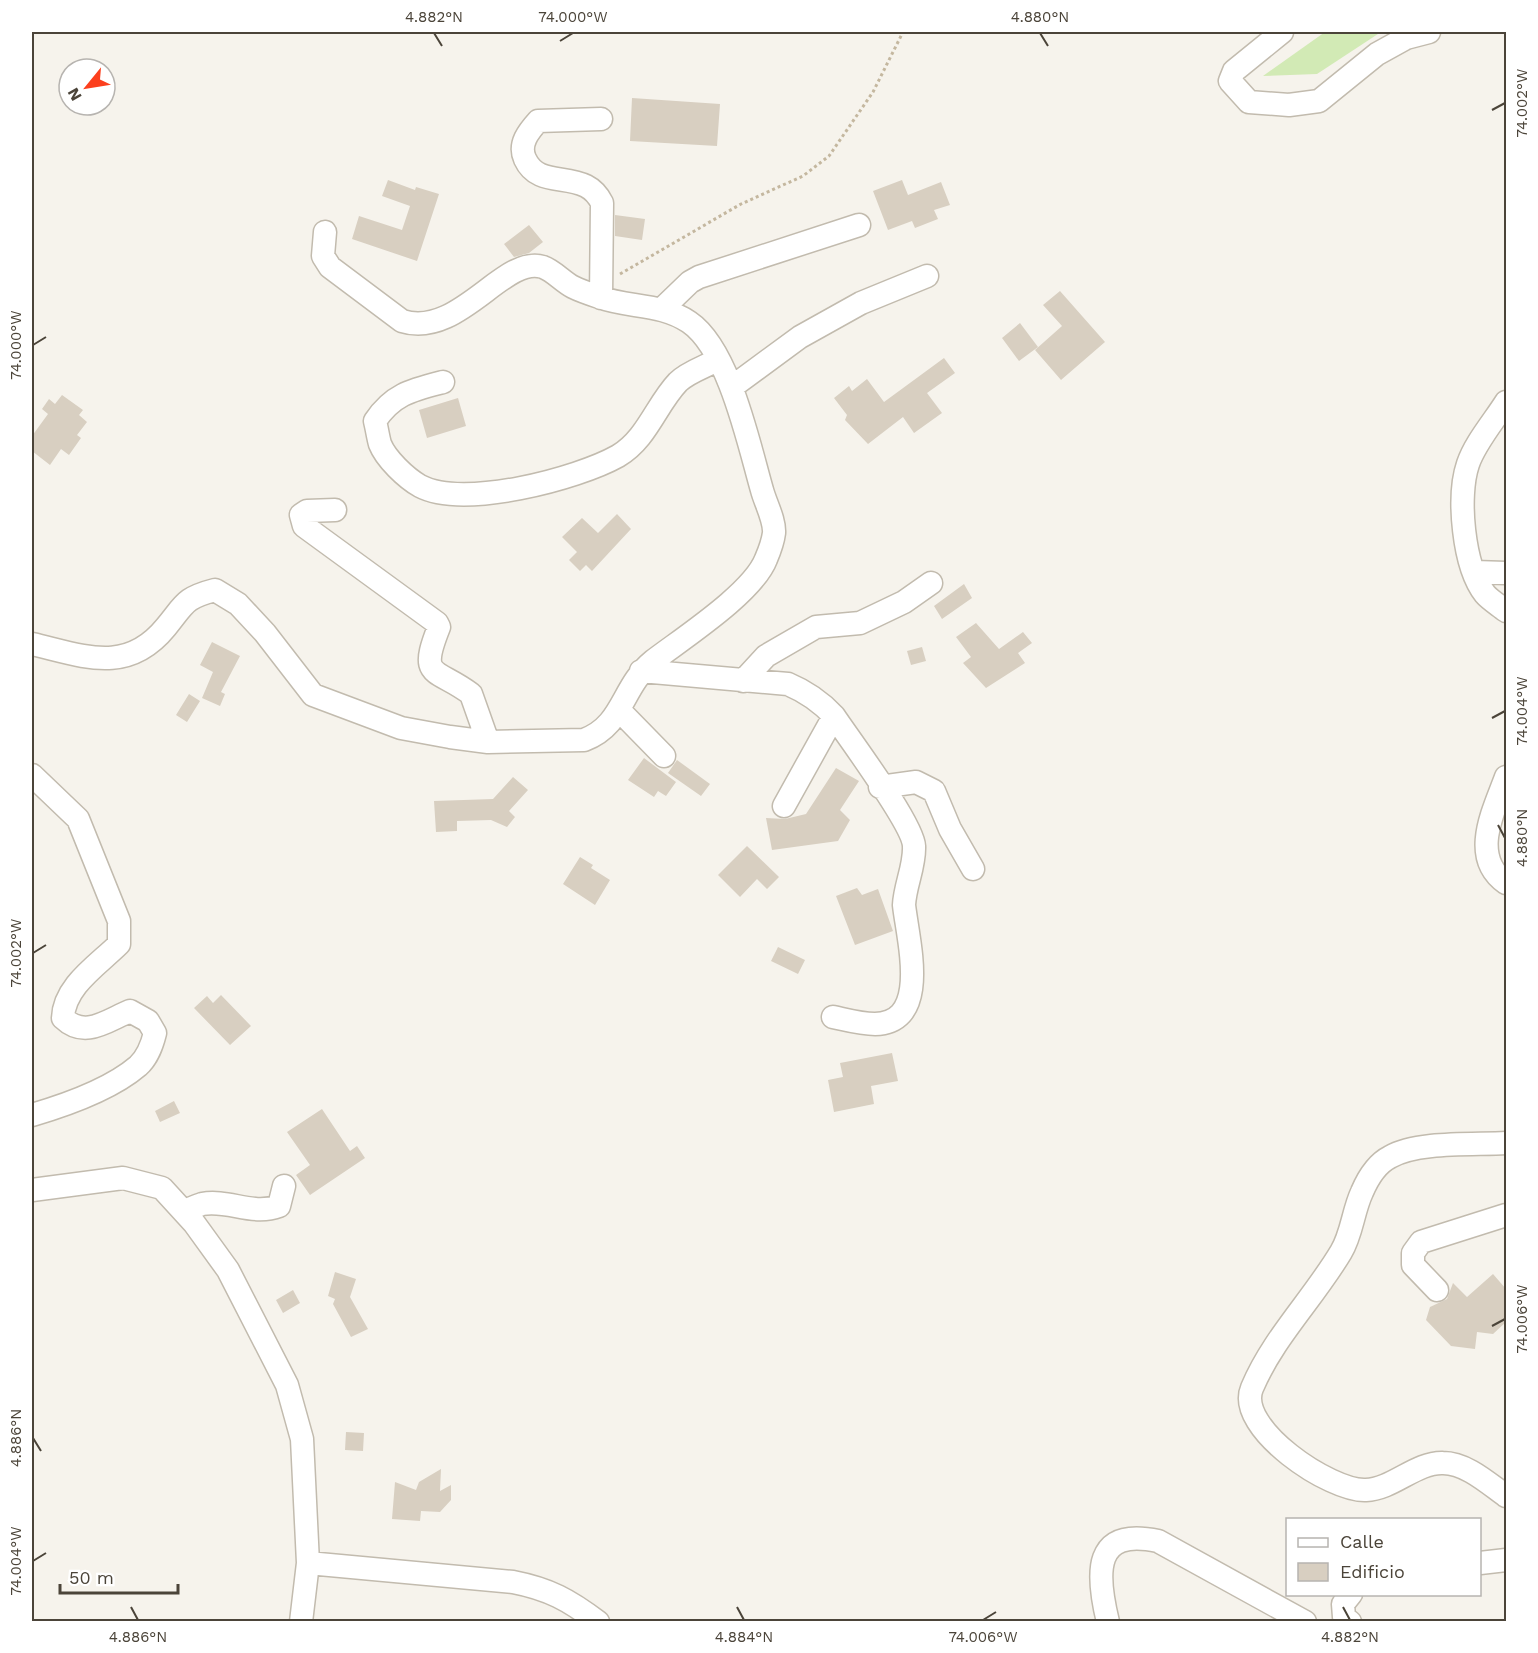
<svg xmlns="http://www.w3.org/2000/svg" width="1538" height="1653" viewBox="0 0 1538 1653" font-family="'Work Sans',sans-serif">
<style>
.green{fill:#d2eab5}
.building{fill:#d8cfc1}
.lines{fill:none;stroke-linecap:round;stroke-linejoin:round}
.minor-casing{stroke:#c2bbae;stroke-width:25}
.path{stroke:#c4b79f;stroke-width:3;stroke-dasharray:3 3;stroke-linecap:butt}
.minor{stroke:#fff;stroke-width:22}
.ticks{fill:none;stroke:#4b4439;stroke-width:2}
.neatline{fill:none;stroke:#4b4439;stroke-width:2}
.ticks-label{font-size:15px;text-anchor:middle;fill:#4b4439}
</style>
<rect width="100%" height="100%" fill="#f6f3ec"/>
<path class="green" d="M1325,32h56l-64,42 -54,2z"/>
<path class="building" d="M632,98l88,6 -3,42 -87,-5z
M388,180l27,10 1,-3 23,7 -22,67 -65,-22 7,-23 43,14 8,-24 -28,-10z
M902,180l6,15 33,-13 9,23 -16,5 4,9 -23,9 -3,-7 -24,9 -15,-39z
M615,215l30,4 -3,21 -27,-4z
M529,225l14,17 -14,11 -15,4 -10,-13z
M1060,291l45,51 -44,38 -26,-30 27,-24 -19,-21z
M1020,323l18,24 -19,14 -17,-23z
M944,358l11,15 -28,20 15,20 -28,20 -11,-16 -35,27 -23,-24 2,-5 -13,-17 15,-12 3,5 15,-12 17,23z
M62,395l21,15 -4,5 8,7 -10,13 4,3 -12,17 -8,-6 -11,16 -18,-14v-15l16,-22 -6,-5 7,-10 6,5z
M458,398l8,28 -39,12 -8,-28z
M617,514l14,15 -39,42 -6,-6 -6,6 -11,-11 8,-8 -15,-15 20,-19 16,15z
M964,584l8,14 -30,21 -8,-13z
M976,623l23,26 24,-17 9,11 -14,10 7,10 -39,25 -23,-25 8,-6 -15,-20z
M212,642l28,14 -19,36 4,2 -5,12 -18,-8 11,-26 -13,-7z
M922,647l4,14 -15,4 -4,-14z
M189,694l11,7 -13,21 -11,-7z
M644,758l32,24 -10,14 -8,-5 -4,6 -26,-17z
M677,760l33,24 -9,12 -33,-23z
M836,768l23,13 -19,29 10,10 -12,21 -66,9 -6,-32 19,1 21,-5z
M513,777l15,13 -19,21 6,6 -8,10 -16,-7 -34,1v10l-21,1 -2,-31 59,-2z
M747,846l32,31 -12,12 -10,-10 -17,18 -22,-22z
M580,857l13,8 -2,3 19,12 -15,25 -32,-21z
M857,888l5,7 16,-6 15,42 -38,14 -19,-49z
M778,947l27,13 -7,14 -27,-13z
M221,995l30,31 -21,19 -36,-37 13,-12 6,7z
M892,1053l6,28 -27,5 3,18 -40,8 -6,-32 15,-3 -3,-14z
M174,1101l6,12 -20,9 -5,-11z
M322,1109l28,42 7,-5 8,12 -55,37 -14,-20 14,-10 -23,-33z
M335,1272l21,7 -6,18 18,32 -17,8 -18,-33 2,-5 -7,-3z
M1493,1274l13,15v33l-13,12 -16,-2 -2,17 -24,-3 -25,-26 4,-13 17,-8 6,-16 14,14z
M293,1290l7,13 -17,10 -7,-13z
M346,1432l18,1 -1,18 -18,-1z
M441,1469l-1,22 11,-6v15l-11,12 -19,-1 -1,10 -28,-2 3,-37 21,8 3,-8z"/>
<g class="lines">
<g class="minor-casing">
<path id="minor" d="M1282,32l-48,39 -4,10 19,21 40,3 30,-4 58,-47 29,-16 23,-6
M601,119l-63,2c-9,10 -20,23 -13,38 12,26 39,16 61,27 8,4 12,9 16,17l-1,95
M663,308l27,-26 9,-5 160,-52
M443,382c-31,8 -50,12 -68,39 2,8 3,16 5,23 6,15 26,34 40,42 43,23 157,-7 198,-30 29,-17 38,-51 60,-74 10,-10 27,-15 39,-22
M732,387l68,-50 61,-34 66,-27
M1506,402c-12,19 -31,41 -38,62 -11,32 -5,102 17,130 5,6 15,12 21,17
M335,510l-28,1 -6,4 3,11 133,97 2,4c-21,53 -4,40 32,67l17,48
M1475,572l31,1
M32,644c52,12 95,31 134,-17 19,-23 18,-29 49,-37l23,14 27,29 48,62 88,33 49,9 38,5 96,-2c40,-15 37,-53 69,-79 30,-23 100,-68 113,-102 3,-7 7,-18 8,-26 1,-13 -9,-31 -12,-43 -13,-45 -33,-141 -73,-168 -28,-19 -60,-14 -90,-25 -9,-3 -18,-6 -26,-10 -10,-5 -19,-16 -30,-20 -39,-13 -84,72 -141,54l-72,-54 -7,-11 2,-24
M641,671l147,13c19,8 32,17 46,32 16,24 79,108 80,130 1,20 -9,39 -10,59 4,36 27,118 -29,119 -14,0 -28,-4 -42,-7
M743,681l23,-25 50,-29 44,-4 44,-21 27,-19
M619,710l45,46
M32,775l46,44 41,102v23c-21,21 -55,42 -56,74 22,21 43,3 67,-7l18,10 7,12c-3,12 -7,24 -17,33 -28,24 -72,39 -106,49
M1506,777c-12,33 -37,80 0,106
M880,787l36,-5 18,9 16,38 23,40
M784,806l50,-90
M1506,1143c-31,2 -89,-2 -116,14 -14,7 -22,21 -28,35 -9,19 -10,42 -21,60 -28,47 -68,86 -89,136 -17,40 79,104 114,102 27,-1 50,-28 77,-27 23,0 45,20 63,33
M32,1190l91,-12 39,10 32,35 34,47 59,115 15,54 6,124 -7,59
M184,1211c6,-2 12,-5 18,-7 27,-5 50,12 77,2l5,-20
M1437,1290l-24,-25v-12l8,-11 85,-27
M308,1563l205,19c36,7 56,18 85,40
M1480,1563l26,-3
M1108,1622c-12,-49 -15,-95 50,-81l147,81
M1350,1622l-6,-5 -1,-13 8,-10"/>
</g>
<path class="path" d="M620,274l121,-70 62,-28 26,-20 44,-64 30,-60"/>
<use href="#minor" class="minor"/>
</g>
<path class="ticks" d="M434,33l8,13M1040,33l8,13M560,41l13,-8M1492,110l13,-7M33,345l13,-8M1492,718l13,-7M1498,825l7,13M33,953l13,-8M1492,1326l13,-7M33,1438l8,13M33,1561l13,-8M131,1607l7,13M737,1607l7,13M1343,1607l7,13M983,1620l13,-8"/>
<rect width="1538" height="1653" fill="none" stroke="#ffffff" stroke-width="66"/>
<rect x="1286" y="1518" width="195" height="78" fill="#ffffff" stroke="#b7b4b0" stroke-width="1.5"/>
<rect x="1298" y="1538" width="30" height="9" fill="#ffffff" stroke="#b7b4b0" stroke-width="1.5"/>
<text x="1340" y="1548" font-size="18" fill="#4b4439">Calle</text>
<rect x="1298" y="1563" width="30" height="18" fill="#d8cfc1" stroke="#b7b4b0" stroke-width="1.5"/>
<text x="1340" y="1578" font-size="18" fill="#4b4439">Edificio</text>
<g transform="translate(87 87) rotate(240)"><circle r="28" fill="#ffffff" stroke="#b7b4b0" stroke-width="1.5"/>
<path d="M0-4.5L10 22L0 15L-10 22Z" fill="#fc3f1d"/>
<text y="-9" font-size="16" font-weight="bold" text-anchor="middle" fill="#4b4439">N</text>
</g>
<path d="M60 1584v9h118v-9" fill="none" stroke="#4b4439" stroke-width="3"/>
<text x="69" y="1584" font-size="18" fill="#4b4439" stroke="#ffffff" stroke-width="4.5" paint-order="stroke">50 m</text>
<rect x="33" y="33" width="1472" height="1587" class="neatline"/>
<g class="ticks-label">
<text x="434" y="22">4.882°N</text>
<text x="573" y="22">74.000°W</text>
<text x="1040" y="22">4.880°N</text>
<text transform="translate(1522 103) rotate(-90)" y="5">74.002°W</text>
<text transform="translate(16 345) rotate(-90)" y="5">74.000°W</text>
<text transform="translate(1522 711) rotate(-90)" y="5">74.004°W</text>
<text transform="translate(1522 838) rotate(-90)" y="5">4.880°N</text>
<text transform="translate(16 953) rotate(-90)" y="5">74.002°W</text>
<text transform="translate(1522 1319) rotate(-90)" y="5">74.006°W</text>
<text transform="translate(16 1438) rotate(-90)" y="5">4.886°N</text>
<text transform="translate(16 1561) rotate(-90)" y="5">74.004°W</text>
<text x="138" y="1642">4.886°N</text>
<text x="744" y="1642">4.884°N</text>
<text x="983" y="1642">74.006°W</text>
<text x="1350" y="1642">4.882°N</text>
</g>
</svg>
